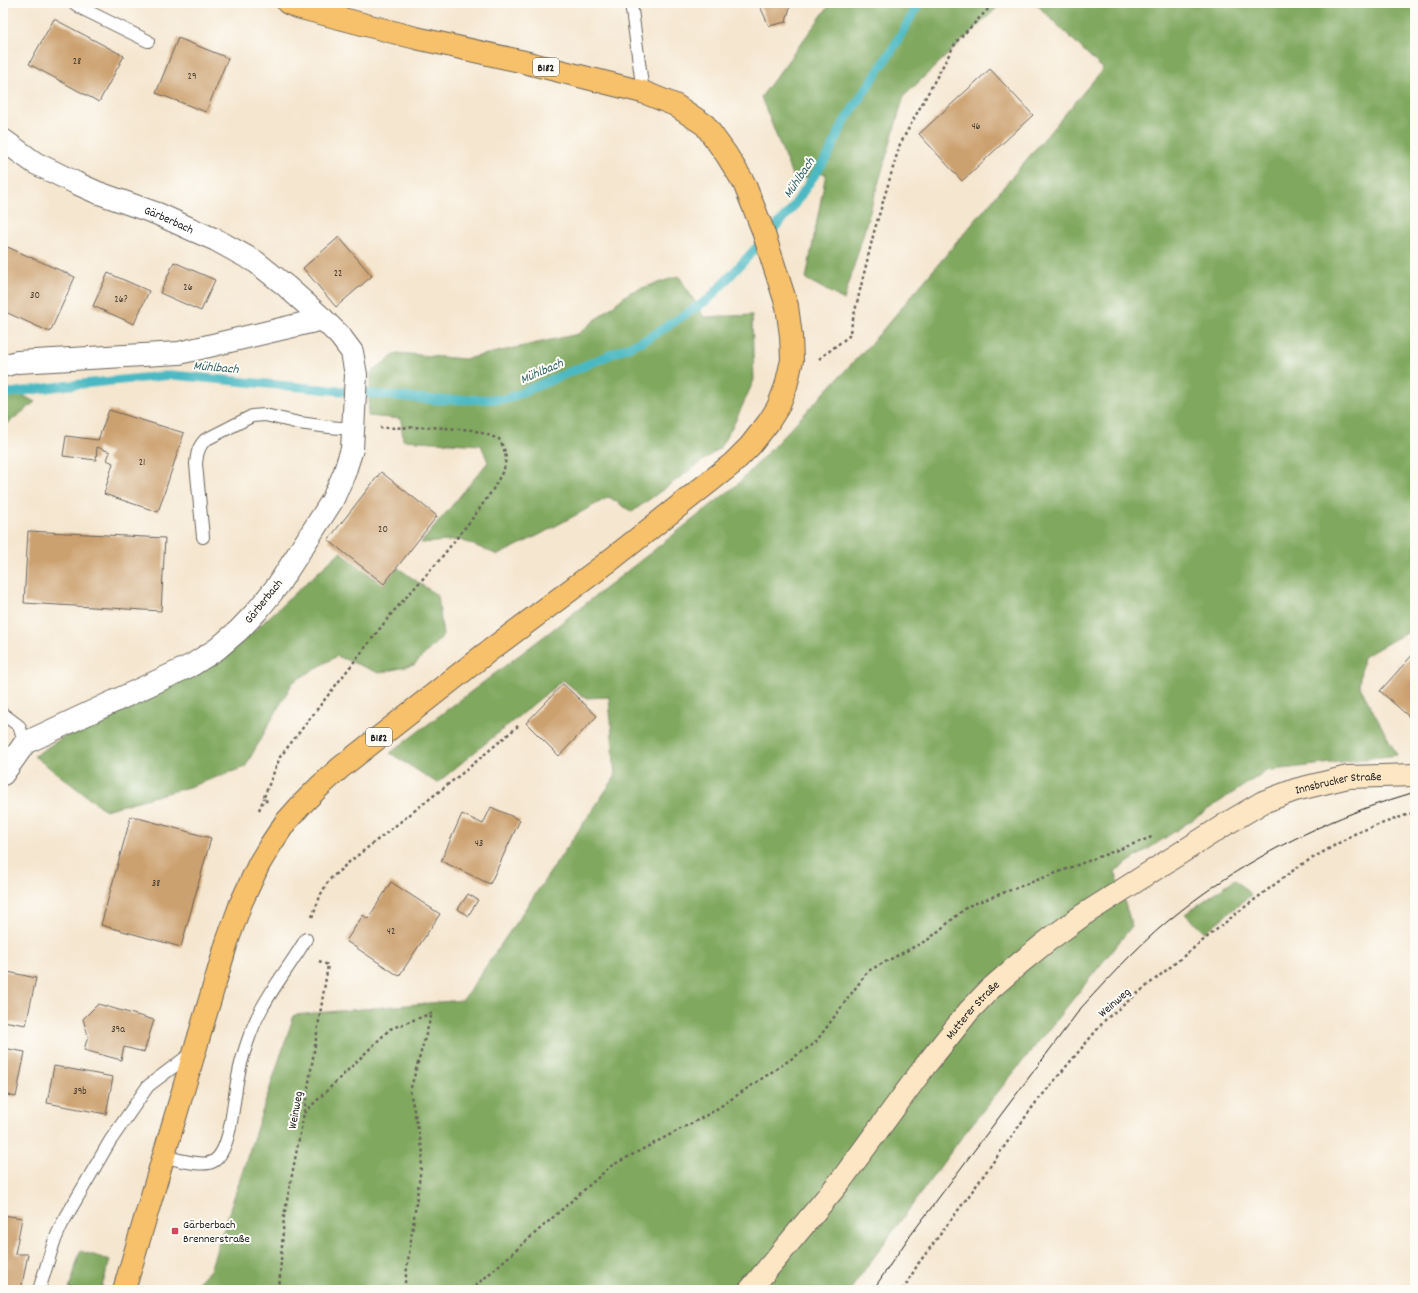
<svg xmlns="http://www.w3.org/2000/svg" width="1418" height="1293" viewBox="0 0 1418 1293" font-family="Dekko,sans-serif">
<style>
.forest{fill:#80a85f;stroke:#4e623e}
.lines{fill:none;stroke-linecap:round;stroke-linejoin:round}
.stream{stroke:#4bb9c3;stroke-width:9}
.building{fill:#cca170}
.lane-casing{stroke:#68635b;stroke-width:14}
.street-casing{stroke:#68635b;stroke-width:24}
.secondary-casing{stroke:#68635b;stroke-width:24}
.primary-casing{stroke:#68635b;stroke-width:24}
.path{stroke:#68635b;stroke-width:2.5;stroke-dasharray:3 3;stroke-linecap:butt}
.lane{stroke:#fff;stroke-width:12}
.street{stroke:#fff;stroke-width:22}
.secondary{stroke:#fce6c4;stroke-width:22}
.primary{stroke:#f7c06b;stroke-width:22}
.tram{stroke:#1c1c1c;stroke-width:1}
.poi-dot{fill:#d1495b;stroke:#fdfcf7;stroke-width:1.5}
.labels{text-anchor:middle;stroke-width:4;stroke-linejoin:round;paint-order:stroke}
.number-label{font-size:10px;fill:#483d31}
.shield{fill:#fdfcf7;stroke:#605f5e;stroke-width:1}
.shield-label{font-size:11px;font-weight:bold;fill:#1c1c1c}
.street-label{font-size:12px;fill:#1c1c1c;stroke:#fdfcf7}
.poi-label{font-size:12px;fill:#1c1c1c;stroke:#fdfcf7;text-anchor:start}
.water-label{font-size:13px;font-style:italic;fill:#316367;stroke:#fdfcf7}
</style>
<rect width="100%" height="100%" fill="#fdfcf7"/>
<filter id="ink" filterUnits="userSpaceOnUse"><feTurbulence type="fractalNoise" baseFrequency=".025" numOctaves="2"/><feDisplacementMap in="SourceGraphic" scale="8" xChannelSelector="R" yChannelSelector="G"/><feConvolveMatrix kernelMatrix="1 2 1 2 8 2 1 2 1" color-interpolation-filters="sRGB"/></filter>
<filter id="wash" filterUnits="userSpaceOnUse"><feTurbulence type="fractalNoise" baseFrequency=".012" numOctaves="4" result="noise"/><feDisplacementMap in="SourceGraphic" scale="16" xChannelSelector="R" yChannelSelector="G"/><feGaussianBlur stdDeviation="0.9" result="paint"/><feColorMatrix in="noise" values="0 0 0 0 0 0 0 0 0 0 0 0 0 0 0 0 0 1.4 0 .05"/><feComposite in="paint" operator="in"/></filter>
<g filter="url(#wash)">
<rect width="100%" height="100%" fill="#f5e6cf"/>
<path class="forest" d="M831,3h171l-98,93 -60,204 -38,-21 20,-106 -32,7 -33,-83z
M1035,3h380v625l-52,29 -4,28 38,70 -131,16 -151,100 17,55 -168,208 -114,156h-660l20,-20 84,-255 169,-15 152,-223 -6,-80 -24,1 -22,-18 -126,103 -47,-30 157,-119 191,-150 137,-145 228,-270z
M679,276l25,41 48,-2 2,65 -19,42 -16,27 -87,63 -23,-15 -70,38 -41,20 -37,-15 -40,3 67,-81 -7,-17 -78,-5 -2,-21 -33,-3 3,-44 26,-19 68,6 113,-25 52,-42z
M7,387l28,15 -32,25v-39z
M340,552l43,33 15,-17 40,28 5,40 -29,29 -35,8 -42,-17 -44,26 -48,85 -56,20 -84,23 -71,-54 54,-35 89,-38 64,-40z
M1235,879l16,16 -46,37 -20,-18z
M80,1251l30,9 -9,30h-32z"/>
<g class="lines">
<path class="stream" d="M3,394l59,-8 110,-11 265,25 70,-1 142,-61 60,-39 81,-88 39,-57 15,-32 48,-72 27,-47"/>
</g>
<g id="blocks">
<path class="building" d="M752,3h39l-5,19 -17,4 -10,-22 -5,3z
M54,19l70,37 -25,46 -70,-38z
M178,38l50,20 -22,54 -50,-19z
M990,69l43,46 -71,66 -43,-47z
M339,237l33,39 -36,31 -33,-39z
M3,245l72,32 -25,55 -47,-21z
M174,262l41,18 -14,31 -41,-18z
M108,273l41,18 -15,33 -41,-18z
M109,410l75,23 -26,79 -54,-18 9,-31 -6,-3 3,-8 -13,-5 -1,13 -33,-4 3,-20 32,4z
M381,472l56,44 -53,68 -56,-44z
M28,531l137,7 -4,73 -137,-8z
M1415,652v70l-35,-31z
M563,684l34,32 -38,40 -33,-33z
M491,807l29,13 -30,64 -49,-23 21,-47 21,10z
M131,816l80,22 -30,109 -80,-22z
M391,882l49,32 -41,62 -53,-35 17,-26 5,4z
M468,894l10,6 -10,16 -10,-7z
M3,971l33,7 -10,47 -23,-4z
M98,1004l56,16 -10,32 -20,-5 -3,13 -37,-10 4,-14 -5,-17z
M3,1048l22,4 -9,45 -13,-3z
M54,1066l59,11 -7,37 -59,-11z
M3,1215l19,3 -7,36h13l-7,36h-18z"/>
</g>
</g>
<g filter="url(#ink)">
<use href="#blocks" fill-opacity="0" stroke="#68635b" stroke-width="1"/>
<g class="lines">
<g class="lane-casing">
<path id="lane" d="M74,3l9,6 65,32
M631,3l12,89
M203,537l-7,-73c1,-10 2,-17 9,-24l47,-24 13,-1 34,8 30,4 24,2
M3,714l16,12 6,17
M163,1156c13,3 40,12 51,5 18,-12 19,-62 24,-84 4,-21 13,-49 24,-69 13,-24 30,-45 44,-69
M39,1290l15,-48 8,-18 48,-83 38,-55 45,-34"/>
</g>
<g class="street-casing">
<g id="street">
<path id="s1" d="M3,140l32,23 41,20 20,9 62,22 35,16 23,10 40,22 30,24 37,33 17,17 12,16 4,23 -4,74 -8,25 -12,27 -54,84 -21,26 -18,19 -22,19 -25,16 -167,78 -22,31"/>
<path d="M3,366l14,-4 162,-9 144,-34"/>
</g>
</g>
<g class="secondary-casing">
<g id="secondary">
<path id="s2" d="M750,1290l92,-111 83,-113 44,-55 20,-21 31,-27 30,-24 33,-24 143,-91 37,-22 32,-12 53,-13 67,-2"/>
</g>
</g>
<g class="primary-casing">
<path id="primary" d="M124,1290l103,-348 14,-39 18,-39 12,-20 14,-21 16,-18 18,-18 21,-19 145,-114 123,-92 124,-98 18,-18 18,-23 10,-16 8,-21 6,-26 -1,-24 -4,-30 -25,-78 -18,-45 -18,-29 -21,-29 -30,-20 -32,-13 -123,-31 -104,-23 -119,-31 -9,-4"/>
</g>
<path class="path" d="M819,359l30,-23 25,-104 26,-88 56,-102 38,-39
M267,802l-3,-5 16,-40 112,-144 45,-50 38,-48 17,-24 12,-22 2,-11 -2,-9 -5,-10 -11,-4 -15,-5 -42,-3 -51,1
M259,810l5,-12
M312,917l9,-23 8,-14 19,-17 117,-92 53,-45
M304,1113l86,-84 42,-16 -22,78 13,62 -19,137
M279,1290l5,-74 20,-103 24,-148 -9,-4
M471,1290l140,-124 98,-52 106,-71 53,-72 61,-32 39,-33 184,-69
M903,1290l15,-26 50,-67 66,-92 72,-86 131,-106 62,-47 59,-34 57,-20"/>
<use href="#lane" class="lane"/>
<use href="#street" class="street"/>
<use href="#secondary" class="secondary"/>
<use href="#primary" class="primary"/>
<path class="tram" d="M873,1290l34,-50 174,-232c32,-35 64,-70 102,-99 55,-43 118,-77 183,-101 16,-6 33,-11 49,-16"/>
</g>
</g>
<rect class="poi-dot" x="171" y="1227" width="8" height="8" rx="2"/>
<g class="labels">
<g class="number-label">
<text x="77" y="64">28</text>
<text x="192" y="79">29</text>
<text x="976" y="129">46</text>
<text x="338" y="276">22</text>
<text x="188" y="290">26</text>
<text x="35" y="298">30</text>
<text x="121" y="302">26?</text>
<text x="142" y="465">21</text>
<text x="383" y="532">20</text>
<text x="479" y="846">43</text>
<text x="156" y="886">38</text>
<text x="391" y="934">42</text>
<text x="118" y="1032">39a</text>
<text x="80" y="1094">39b</text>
</g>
<g class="shield">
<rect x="533" y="58" width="26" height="18" rx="3"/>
<rect x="366" y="728" width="26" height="18" rx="3"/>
</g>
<g class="shield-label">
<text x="546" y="71">B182</text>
<text x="379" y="741">B182</text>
</g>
<g class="street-label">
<text dy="4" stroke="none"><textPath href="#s1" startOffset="185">Gärberbach</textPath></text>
<text transform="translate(263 601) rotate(-51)" y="4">Gärberbach</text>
<text dy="4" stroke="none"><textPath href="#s2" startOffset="795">Innsbrucker Straße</textPath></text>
<text transform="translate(1114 1002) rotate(-41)" y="4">Weinweg</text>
<text dy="4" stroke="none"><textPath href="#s2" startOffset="358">Mutterer Straße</textPath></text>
<text transform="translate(295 1110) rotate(-80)" y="4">Weinweg</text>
</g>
<g class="poi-label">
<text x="183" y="1228">Gärberbach<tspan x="183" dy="14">Brennerstraße</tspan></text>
</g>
<g class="water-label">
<text transform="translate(798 177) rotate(-56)" y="5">Mühlbach</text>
<text transform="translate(216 366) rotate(5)" y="5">Mühlbach</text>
<text transform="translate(541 370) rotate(-23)" y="5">Mühlbach</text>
</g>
</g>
<rect width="1418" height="1293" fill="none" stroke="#fdfcf7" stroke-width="16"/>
</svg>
